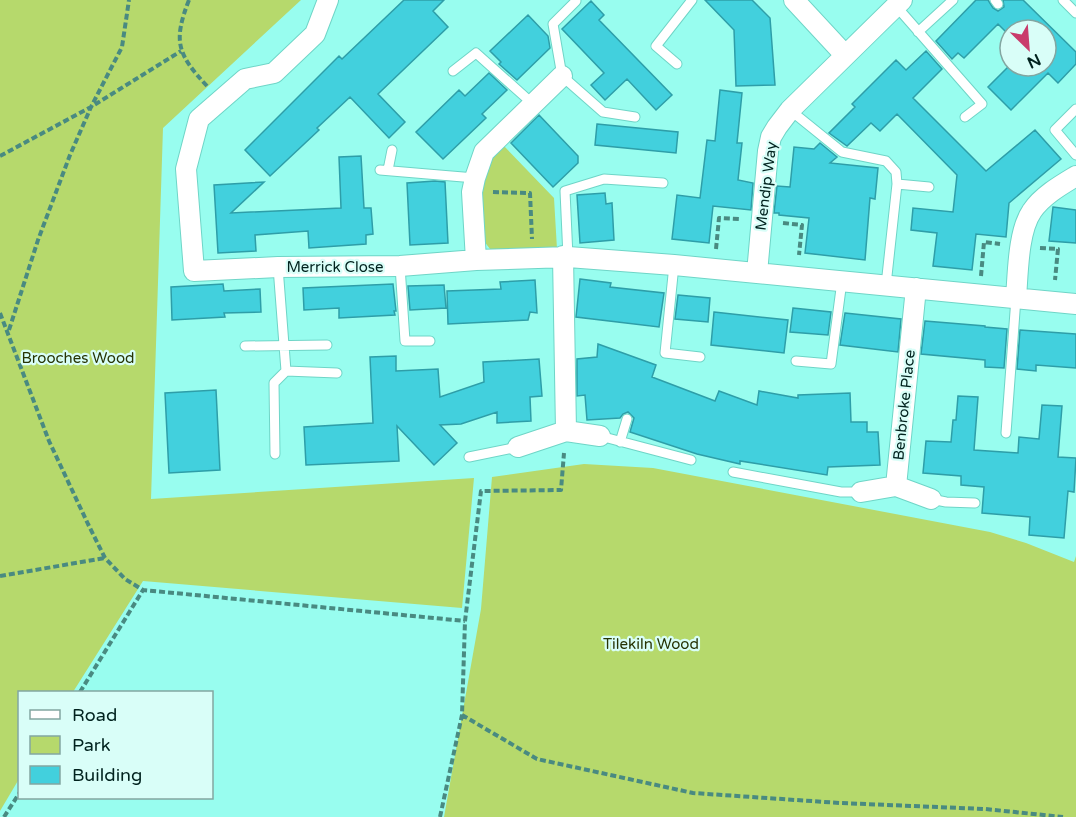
<svg xmlns="http://www.w3.org/2000/svg" width="1076" height="817" viewBox="0 0 1076 817" font-family="'Varela Round',sans-serif">
<style>
.green{fill:#b6d96c}
.building{fill:#42d0dd;stroke:#2e9ea8;stroke-width:1.5}
.lines{fill:none;stroke-linecap:round;stroke-linejoin:round}
.lane-casing{stroke:#6fd5c7;stroke-width:11}
.street-casing{stroke:#6fd5c7;stroke-width:22}
.path{stroke:#498a81;stroke-width:4;stroke-dasharray:6 3;stroke-linecap:butt}
.lane{stroke:#fff;stroke-width:9}
.street{stroke:#fff;stroke-width:20}
.labels{text-anchor:middle;stroke-width:4.5;stroke-linejoin:round;paint-order:stroke}
.street-label{font-size:15px;fill:#01221e;stroke:#d9fef8}
.park-label{font-size:15px;fill:#273404;stroke:#d9fef8}
</style>
<rect width="100%" height="100%" fill="#98fdef"/>
<path class="green" d="M0,0h301l-138,128 -12,371 323,-21 -12,130 -319,-27 -70,111h-53l-1,87 -19,32z
M504,146l50,52 3,51 -25,2 -42,-2 -9,-12 3,-74z
M584,464l69,4 337,64 36,11 48,19 2,-6v261h-632l37,-208 11,-132z"/>
<path class="building" d="M404,0h40l-11,11 15,16 -70,67 27,28 -16,16 -39,-41 -33,31 2,2 -49,46 -25,-26 94,-94 3,3z
M705,0h47l18,18 5,67 -39,1 -2,-56z
M976,0h12l5,8 5,3 6,-4 -1,-7h20l53,52v12l-18,19 -10,-10 -37,37 -23,-23 22,-22 36,1v-36h-36v6l-12,-12 -34,34 -6,-5 -6,6 -16,-18z
M591,1l13,14 -5,5 73,75 -16,15 -29,-31 -22,21 -14,-15 13,-12 -42,-44z
M528,15l20,21 2,12 -33,32 -18,-16 2,-2 -11,-11z
M926,51l16,18 -29,29 73,73 49,-41 26,29 -52,44 -3,34 -30,-3 -4,36 -39,-4 4,-33 -26,-3 2,-22 40,4 4,-37 -60,-61 -17,17 -9,-8 -24,23 -18,-13 26,-26 -3,-3 44,-44 10,10z
M489,73l18,17 -25,24 4,4 -43,41 -27,-27 43,-42 6,6z
M720,90l22,3 -5,50h5l-4,37 15,3 -2,27 -38,-4 -4,37 -37,-4 5,-44 23,3 7,-58 8,1z
M539,115l39,41v7l-25,24 -42,-44z
M597,124l81,8 -2,21 -81,-8z
M820,143l17,14 -7,6 48,5 -3,31 -5,-1 -5,62 -60,-7 4,-35 -30,-3v-2h-5l3,-27 13,1 4,-40 20,2z
M361,156l3,52h7l2,26 -7,1v9l-57,4 -1,-17 -53,4 1,16 -38,2 -4,-68 50,-3 -33,31 110,-5 -2,-51z
M435,181l10,1 3,61 -38,2 -3,-62z
M605,193l1,11 6,-1 2,37 -34,3 -3,-48z
M1053,207l23,3v33l-27,-2z
M580,279l31,4 -1,4 54,6 -5,34 -83,-10z
M535,280l2,33 -7,-1 -2,8 -80,4 -1,-33 54,-2 -1,-7z
M223,284l1,7 36,-2 1,23 -37,1 1,4 -53,3 -1,-33z
M393,284l3,27h-2l1,4 -56,3v-10l-35,2 -1,-22z
M444,285l2,23 -36,2 -2,-24z
M678,295l32,3 -2,24 -33,-3z
M793,308l38,4 -3,23 -38,-3z
M714,312l74,8 -4,33 -73,-8z
M845,313l56,6 -3,33 -58,-7z
M925,321l60,5v1l22,2 -3,39 -19,-1v-7l-64,-6z
M1020,330l56,4v34l-40,-3v6l-19,-2z
M598,344l58,21 -4,12 63,24 4,-10 38,14 2,-14 39,7v-3l52,-2 1,29h16v10h11l2,33 -52,2 -1,8 -87,-14v3l-43,-10 -67,-22 4,-14 -6,-6 -5,2 -3,4 -33,2 -2,-25 -8,1v-37l20,-2z
M396,356v15l42,-2 2,28 44,-15 -1,-20 56,-3 3,37 -12,1 1,24 -34,2v-11l-36,12 -21,1 17,18 -23,22 -37,-39 2,35 -93,4 -2,-38 69,-4 -3,-66z
M216,390l4,80 -51,3 -4,-80z
M958,396l20,1 -4,53 44,3 1,-16 20,2 3,-34 20,1 -4,51 18,1 -2,34 -6,-1 -4,47 -35,-3 1,-18 -48,-4 2,-26 -23,-2v-9l-38,-3 3,-32 25,1 2,-22h3z"/>
<g class="lines">
<g class="lane-casing">
<path id="lane" d="M995,0l3,4
M1063,0l13,13
M576,1l-23,23 9,52 41,36 32,5
M896,6l86,98 -17,13
M918,32l35,-32
M677,64l-21,-18 36,-46
M453,71l23,-18 57,51
M1076,109l-21,21 21,25
M790,110l52,42 44,9 10,11 1,12 -11,101
M380,170l95,8
M388,170l4,-20
M897,184l32,3
M568,257l-3,-66 39,-12 59,4
M674,265l-9,88 35,4
M400,266l5,75h25
M278,267l8,104
M245,346l82,-1
M796,361l35,3 11,-83
M1006,433l10,-135
M600,436l91,24
M620,442l7,-23
M275,454l-1,-71 12,-12 51,2
M469,457l49,-10
M733,472l108,20h20
M931,499l15,3 29,1"/>
</g>
<g class="street-casing">
<path id="street" d="M328,0l-13,34 -41,39 -29,6 -46,40 -13,50 8,102 84,-4 122,-1 76,-6 92,-3 106,8 402,39
M794,0l51,55
M563,256l3,175 34,5
M476,260l-4,-68 3,-14 9,-26 78,-76
M757,273l11,-122 3,-14 6,-10 13,-17 112,-110
M1016,298c2,-25 2,-67 16,-87 10,-15 29,-26 44,-35
M518,447l48,-16
M896,486l35,13
M861,492l35,-6 20,-198"/>
</g>
<path class="path" d="M189,0c-16,41 -12,54 18,86
M0,156l91,-49 90,-56
M493,192l37,1 2,46
M783,223l19,2 -3,30
M1040,248l18,1 -3,31
M716,249l3,-31 21,1
M981,276l3,-34 16,2
M0,313l49,128 39,83 17,34 20,21 18,11 322,31
M9,330l29,-90 32,-85 21,-48 31,-60 7,-47
M0,576l105,-18
M80,692l63,-102
M462,715l75,44 156,34 147,10 145,6 78,8
M4,817l16,-25
M440,817l22,-102 3,-94 16,-130 80,-1 3,-37"/>
<use href="#lane" class="lane"/>
<use href="#street" class="street"/>
</g>
<g class="labels">
<g class="street-label">
<text transform="translate(766 186) rotate(-83)" y="5">Mendip Way</text>
<text x="335" y="272">Merrick Close</text>
<text transform="translate(904 405) rotate(-84)" y="5">Benbroke Place</text>
</g>
<g class="park-label">
<text x="78" y="363">Brooches Wood</text>
<text x="651" y="649">Tilekiln Wood</text>
</g>
</g>
<rect x="18" y="691" width="195" height="108" fill="#d9fef8" stroke="#83a6a1" stroke-width="1.5"/>
<rect x="30" y="710" width="30" height="9" fill="#ffffff" stroke="#83a6a1" stroke-width="1.5"/>
<text x="72" y="721" font-size="18" fill="#01221e">Road</text>
<rect x="30" y="736" width="30" height="18" fill="#b6d96c" stroke="#83a6a1" stroke-width="1.5"/>
<text x="72" y="751" font-size="18" fill="#01221e">Park</text>
<rect x="30" y="766" width="30" height="18" fill="#42d0dd" stroke="#83a6a1" stroke-width="1.5"/>
<text x="72" y="781" font-size="18" fill="#01221e">Building</text>
<g transform="translate(1028 48) rotate(155)"><circle r="28" fill="#d9fef8" stroke="#83a6a1" stroke-width="1.5"/>
<path d="M0-4.5L10 22L0 15L-10 22Z" fill="#c93c6c"/>
<text y="-9" font-size="16" font-weight="bold" text-anchor="middle" fill="#01221e">N</text>
</g>
</svg>
